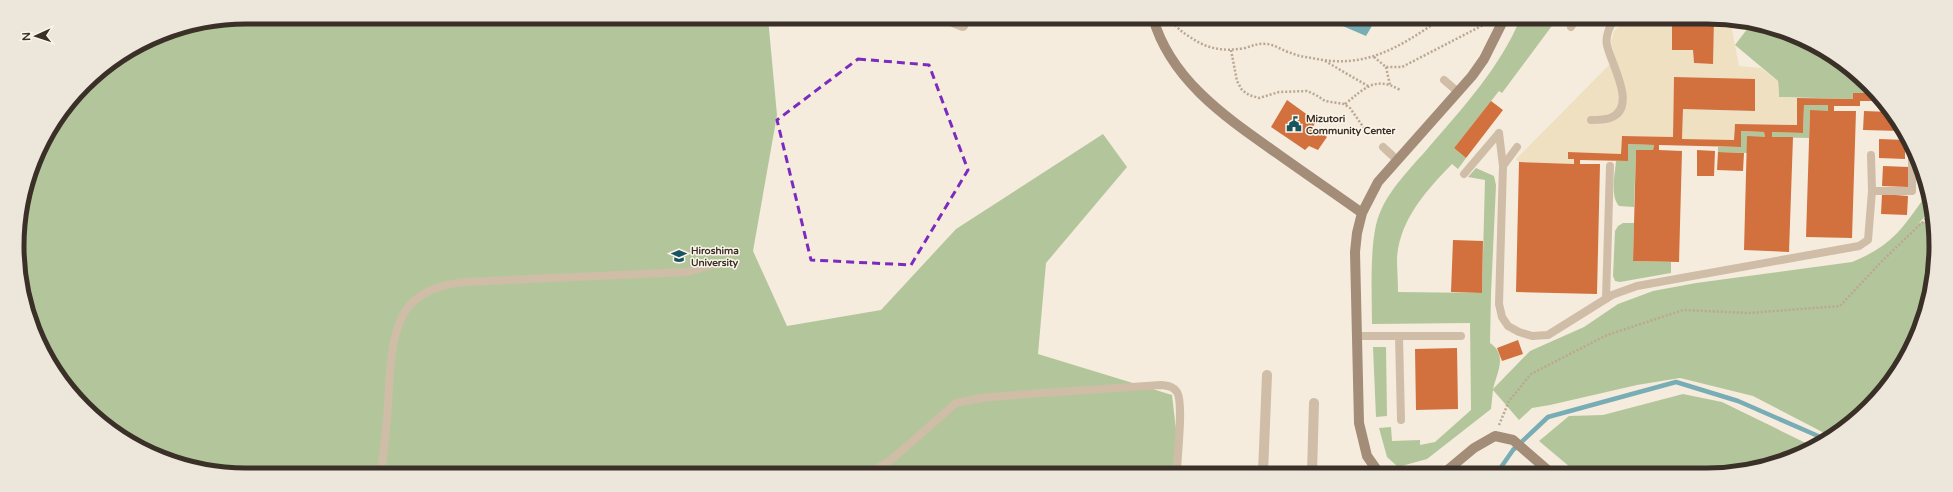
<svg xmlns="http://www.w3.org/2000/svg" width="1953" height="492" viewBox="0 0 1953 492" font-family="'Varela Round',sans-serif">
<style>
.green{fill:#b3c69b}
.plaza{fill:#efe0c2}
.water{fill:#79adb5}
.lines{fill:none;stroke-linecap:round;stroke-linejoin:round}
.stream{stroke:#79adb5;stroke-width:4.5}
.building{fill:#d2713d}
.path{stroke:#bba791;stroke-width:2.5;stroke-dasharray:2 2;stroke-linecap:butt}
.lane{stroke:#cfbda7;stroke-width:8}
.street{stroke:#cfbda7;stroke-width:10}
.secondary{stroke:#a38c78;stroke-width:10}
.marked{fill:none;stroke:#7b2cbf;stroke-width:3;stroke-dasharray:8 5;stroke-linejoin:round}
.labels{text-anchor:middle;stroke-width:3;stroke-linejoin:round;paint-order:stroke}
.poi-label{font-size:10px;font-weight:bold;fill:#3b3028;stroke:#fcf6ea;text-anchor:start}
.rim{fill:none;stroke:#3b3028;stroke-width:5}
</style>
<rect width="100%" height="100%" fill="#f5ecdd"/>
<path class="green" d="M246,17l522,1 9,97 -24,136 34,75 94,-16 75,-81 147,-95 24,33 -81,96 -8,91 134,41 9,78h-965l-84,-29 -68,-58 -39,-81 -7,-74 23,-86 54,-71 64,-40z
M1520,19h37l-55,74 -3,-2 -45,57 12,10 -8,11 -6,-5c-26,27 -52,55 -55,94 0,11 1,23 1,34l84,1 3,-113 -17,-3 8,-9 18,8 2,9 -5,109 -1,49c18,12 7,29 3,46l37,-38 54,-24 34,-23 35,-13 43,-8 156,-21c42,-17 51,-35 77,-71l1,20 -11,12 11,-3 2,25 -4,4 5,9 1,18 -22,71 -43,61 -39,28 -77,-40 -73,-18 -43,7 -87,20 -18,3 -13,12 -26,-30 -2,19 -64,50 -29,8 -11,-10 -8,-29 12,-1 1,14 28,-1v5l15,-3 36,-32 -1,-87 -98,1c0,-29 -3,-83 7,-109 10,-26 32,-47 50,-68 33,-38 72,-81 91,-128z
M1751,24l71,24 52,45h-21v6l-74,-2 -1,-16 -43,-36z
M1804,105h24v6h-18l-1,27 -37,-1v-5l31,1z
M1741,131l23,1 1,5h-17l-1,16 -29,-1v-5h23z
M1628,144l26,1 -1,5h-17l-2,57 -15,-1c-9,-10 -4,-32 -3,-45h12z
M1623,223h11l-1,38 38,1v11l-51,9 -5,-1 -2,-5 2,-45 3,-5z
M1373,347h13l1,69 -11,1z
M1683,394l39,8 92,45 -6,4 -71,22h-160l-38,-32 30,-25 34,-1z"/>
<path class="plaza" d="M1628,19h44v31h21l1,13 18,1 2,-45h16l9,47 22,2 17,13 1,16 18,1v27l-62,-1 -1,16 -52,-1 1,-30 71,2 1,-31 -81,-3 -1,60 -51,-1 -1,18 -53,-2v7h6v5l-55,-2 -3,-3 95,-96 3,-8 -3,-13 3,-11z"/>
<path class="water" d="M1324,18l52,1 -10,17z"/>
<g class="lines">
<path class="stream" d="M1497,473l16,-23 35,-33 128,-35 62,19 87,38"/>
</g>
<path class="building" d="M1672,19h42l-1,45 -19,-1 -1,-13h-21z
M1674,77l81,2v32l-72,-2 -1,30 52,1 1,-16 62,1v-27l56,1v-6h21l8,8h-22v5h-26v5h22l-4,127 -46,-1 4,-127 18,1v-6h-24l-1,28 -31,-1v5h21l-4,115 -45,-2 3,-114 18,1 -1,-5 -23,-1v16l-82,-2v5l23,1 -3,111 -46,-1 3,-111h17l1,-5 -26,-1v17l-48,-1v4h20l-3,130 -81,-2 3,-130 55,2v-5h-6v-7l53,2 1,-18 51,1z
M1287,100l29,21 -3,6 14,10 -9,13 -9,-4 -4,4 -34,-23z
M1491,101l12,9 -37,48 -12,-10z
M1864,111l27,1 10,19 -38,-1z
M1879,139l26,1v19l-26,-1z
M1697,150l18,1 -1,25h-17z
M1718,152l26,1 -1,18 -26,-1z
M1883,166l26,1 -1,20 -26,-1z
M1918,167l7,13h-7z
M1882,194l26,2 -1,19 -26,-1z
M1453,240l30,1 -1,52 -31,-1z
M1518,340l5,14 -21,7 -5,-13z
M1457,348l1,61 -42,1 -1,-61z"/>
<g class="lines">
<path class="path" d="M1171,18c4,9 11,14 19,19 17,12 34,15 55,11 7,-2 13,-5 21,-4 8,0 17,7 25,9 7,3 14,4 21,5 54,12 87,-11 129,-39
M1231,50l6,31 5,9 7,5 10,3 20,-6 28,-1 9,4 9,6 19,3 6,4 14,20
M1374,57l12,10h16l87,-45
M1325,61l43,25
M1386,67l4,18
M1345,104c19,-15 30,-29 55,-14
M1499,425l10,-24 22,-27 76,-39 76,-25 66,3 91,-7 43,-46 47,-45"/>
<path class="lane" d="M1571,27l3,-5 8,-3
M1444,80l14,12
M1591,120c6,0 13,0 19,-2 29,-10 0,-56 -3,-73 -2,-8 3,-19 7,-26
M1499,133l4,33
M1383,147l13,12
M1517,147l-14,19 -4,138 3,13 6,9 11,6 13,4 16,-1 64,-40 25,-9 222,-40 9,-6 4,-49 -1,-36
M1464,174l35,-41
M1872,191h40v-38
M1606,299l4,-133
M1357,336h104
M1399,336l2,84
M381,473c3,-22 5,-45 7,-67 2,-32 1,-83 26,-105 15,-13 32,-17 51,-19l221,-10 30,-8
M762,473l18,-3 26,3
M870,473l22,-14 64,-56 25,-5 46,-4 134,-9c7,1 12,1 16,7 7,11 0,65 0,81"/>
<path class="street" d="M943,18l20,8
M1263,473l4,-98
M1312,473l2,-70"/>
<path class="secondary" d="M1153,18c18,63 74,100 125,136 28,20 56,39 84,59
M1379,473l-12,-17 -8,-33 -4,-171 2,-19 5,-20 16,-31 94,-106 12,-17 20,-40
M1444,473l30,-25 21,-12 18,4 38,33"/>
</g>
<path class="marked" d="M858,59l71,6 39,105 -57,95 -100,-5 -34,-140z"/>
<defs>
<g id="civic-bare" transform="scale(1.2)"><path d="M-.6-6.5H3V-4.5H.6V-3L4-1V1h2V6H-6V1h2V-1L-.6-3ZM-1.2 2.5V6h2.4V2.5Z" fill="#195561" stroke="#fcf6ea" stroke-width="2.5" paint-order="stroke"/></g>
<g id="university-bare" transform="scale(1.2)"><path d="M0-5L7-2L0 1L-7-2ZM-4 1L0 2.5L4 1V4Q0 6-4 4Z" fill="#195561" stroke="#fcf6ea" stroke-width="2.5" paint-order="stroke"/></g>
</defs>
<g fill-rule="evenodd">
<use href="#civic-bare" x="1294" y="124"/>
<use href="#university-bare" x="679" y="256"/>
</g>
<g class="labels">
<g class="poi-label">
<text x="1306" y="122">Mizutori<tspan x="1306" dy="12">Community Center</tspan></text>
<text x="691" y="254">Hiroshima<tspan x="691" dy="12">University</tspan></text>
</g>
</g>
<path d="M0 0H1953V492H0ZM246 24H1707A222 222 0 0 1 1929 246V246A222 222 0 0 1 1707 468H246A222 222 0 0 1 24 246V246A222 222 0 0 1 246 24Z" fill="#ede6da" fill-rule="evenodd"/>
<path class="rim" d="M246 24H1707A222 222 0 0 1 1929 246V246A222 222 0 0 1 1707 468H246A222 222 0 0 1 24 246V246A222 222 0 0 1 246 24Z"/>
<g transform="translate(36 36) rotate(267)" stroke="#fcf6ea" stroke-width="3" paint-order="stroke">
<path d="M0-3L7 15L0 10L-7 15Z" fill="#3b3028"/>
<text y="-6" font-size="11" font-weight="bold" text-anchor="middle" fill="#3b3028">N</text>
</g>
</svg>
